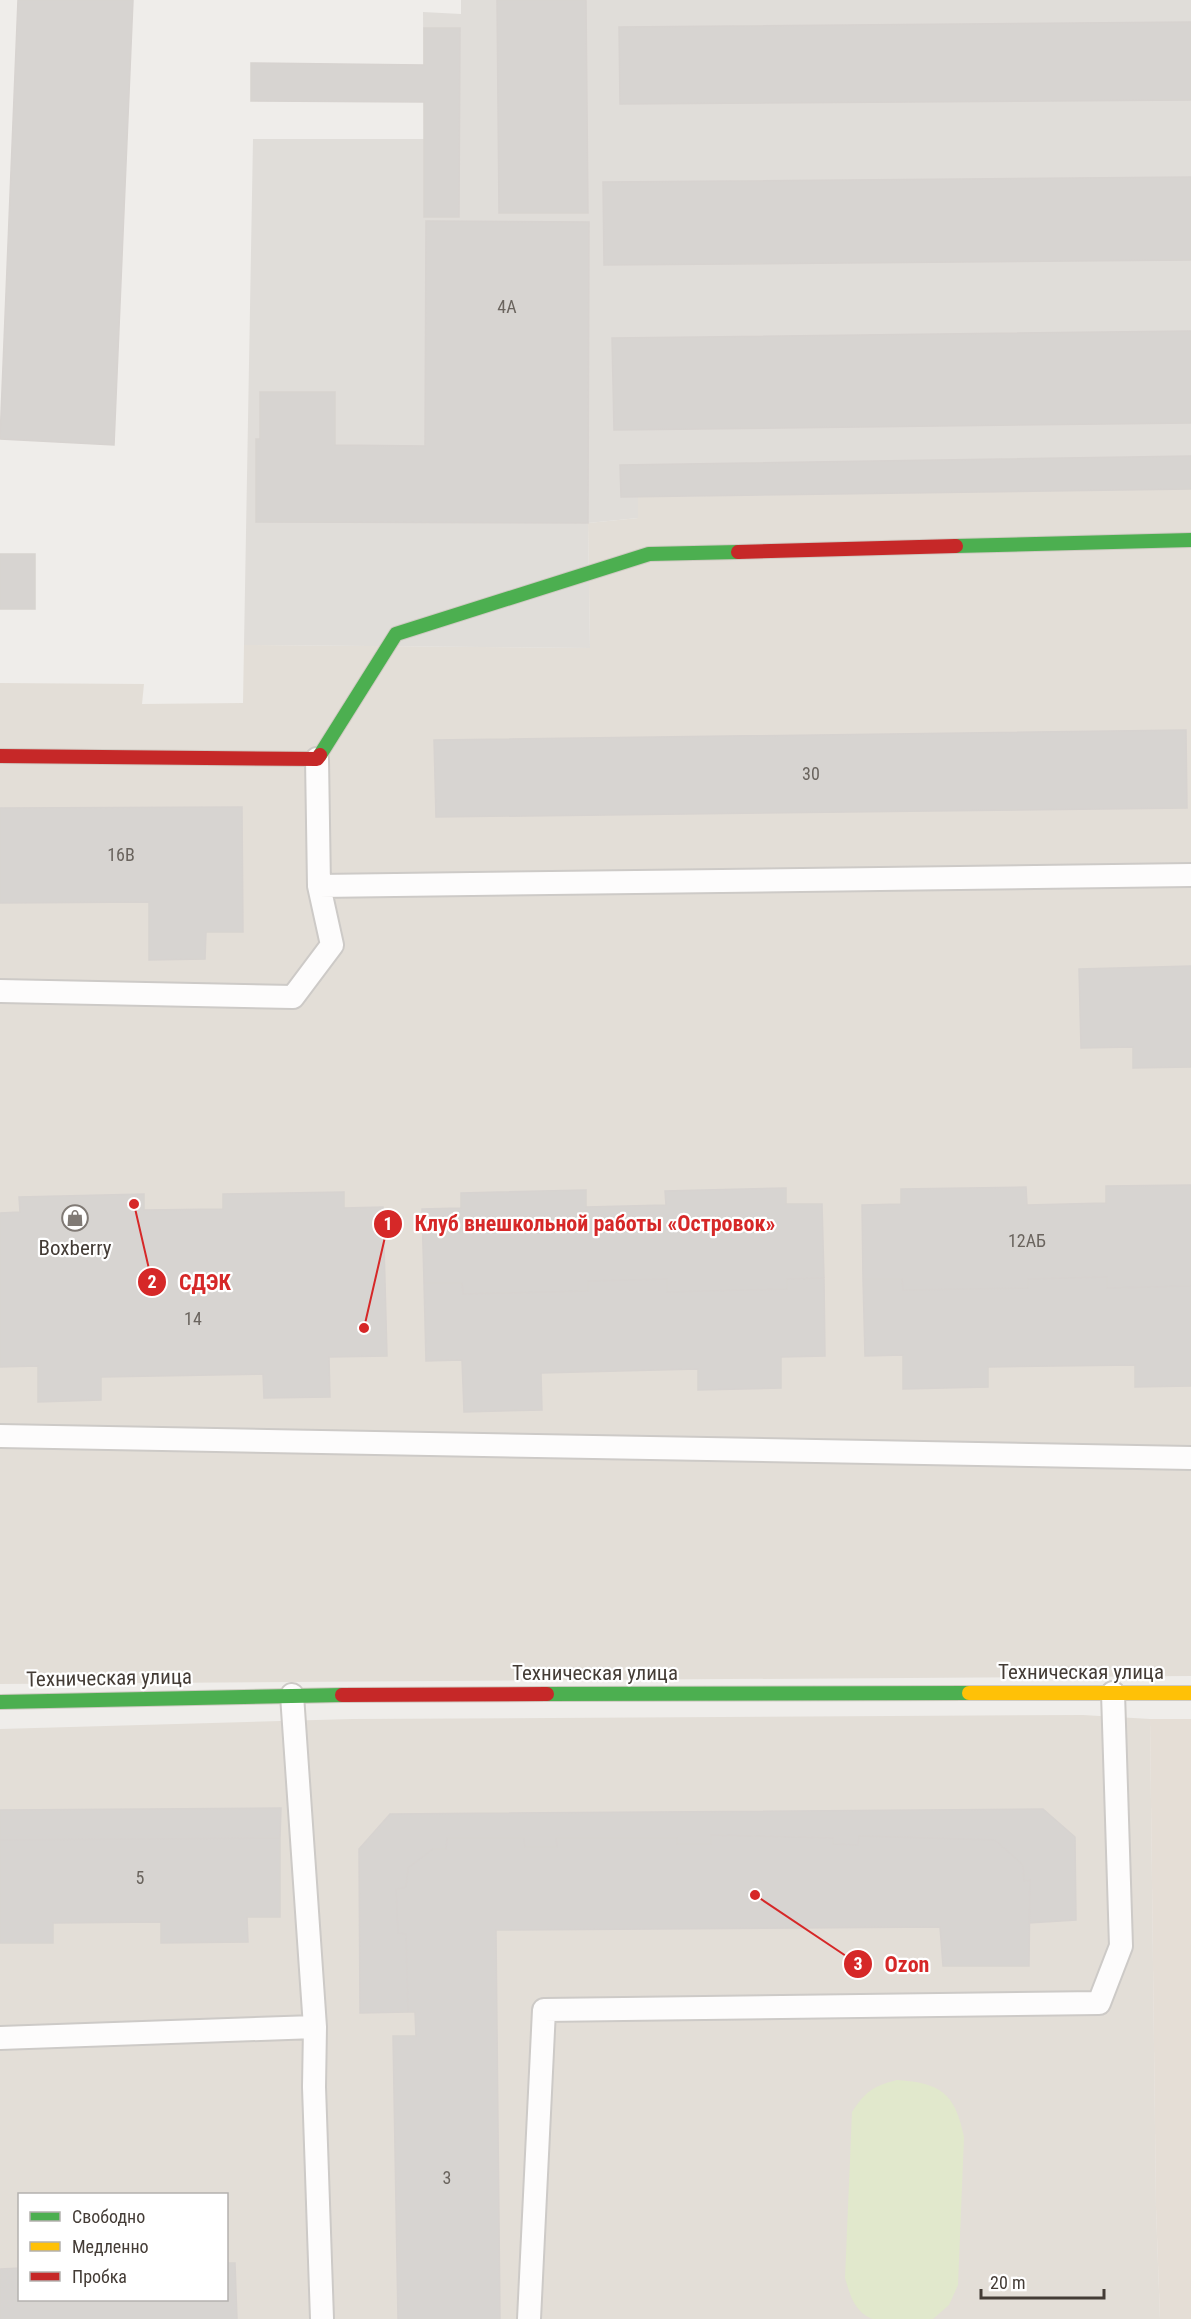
<svg xmlns="http://www.w3.org/2000/svg" width="1191" height="2319" viewBox="0 0 1191 2319" font-family="'Roboto Condensed',sans-serif">
<style>
.residential{fill:#e3ded7;fill-rule:evenodd}
.industrial{fill:#e0ddd9}
.education{fill:#e5ded6}
.green{fill:#e1e8cc}
.building{fill:#d7d4d1;stroke:#d7d3d0;stroke-width:1.5}
.lines{fill:none;stroke-linecap:round;stroke-linejoin:round}
.lane-casing{stroke:#cdcac7;stroke-width:26}
.fast-casing{stroke:#cfcac2;stroke-width:16}
.slow-casing{stroke:#cfcac2;stroke-width:16}
.jam-casing{stroke:#cfcac2;stroke-width:16}
.lane{stroke:#fdfcfc;stroke-width:22}
.fast{stroke:#4caf50;stroke-width:14}
.slow{stroke:#ffc107;stroke-width:14}
.jam{stroke:#c62828;stroke-width:14}
.labels{text-anchor:middle;stroke-width:4.5;stroke-linejoin:round;paint-order:stroke}
.number-label{font-size:18px;fill:#6a645e}
.poi-label{font-size:21px;fill:#443c36;stroke:#fff}
.street-label{font-size:21px;fill:#443c36;stroke:#fff}
.leader{fill:none;stroke:#d62828;stroke-width:2}
.callout-dot{fill:#d62828;stroke:#fff;stroke-width:2}
.mark-label{font-size:18px;text-anchor:middle;font-weight:bold;fill:#fff}
.callout-label{font-size:22px;text-anchor:middle;font-weight:bold;fill:#d62828;stroke:#fff;stroke-width:4.5;stroke-linejoin:round;paint-order:stroke}
</style>
<rect width="100%" height="100%" fill="#efedea"/>
<path class="residential" d="M1191,489v1187l-1191,8v-1001l144,1 -2,20 101,-1 1,-58 346,3 -2,-125 50,-5 -1,-21z
M1083,1715l67,4 6,489 4,111h-1160v-590l352,-10zM20,2194h206v106h-206z"/>
<path class="industrial" d="M461,0h730v489l-553,8v21l-50,5 2,125 -346,-3 9,-506h171l-1,-127 38,2z"/>
<path class="education" d="M1150,1719h41v600h-31l-4,-111z"/>
<path class="green" d="M897,2080c44,3 58,13 67,57l-6,148 -9,20 -16,14h-60c-18,-6 -23,-24 -28,-41l7,-166c13,-20 21,-26 45,-32z"/>
<path class="building" d="M18,0h115l-19,445 -114,-6z
M497,0h89l2,213h-89z
M1191,22v78l-571,4 -1,-77z
M424,28h36l-1,189h-35v-115l-173,-1v-38l173,2z
M1191,177v83l-587,5 -1,-83z
M426,221l163,1 -1,301 -332,-1v-83h4v-47h75v53l90,1z
M1191,331v92l-577,7 -2,-92z
M1191,456v33l-570,8 -1,-32z
M0,554h35v55h-35z
M1186,730l1,78 -751,9 -2,-77z
M242,807l1,125h-37l-1,27 -56,1v-58l-149,1v-95z
M1191,966v101l-58,1v-21l-52,1 -2,-79z
M1191,1185v101l-84,2v-11l-79,2v9l-125,2 -1,-11h-39l-1,-74 39,-1v-15l125,-2 1,18 79,-2v-17z
M786,1188v16h36l2,74 -37,1v10l-120,3v-13l-79,2v10l-125,3 -1,-11h-38l-2,-74 39,-1v-15l125,-3v17l80,-2 -1,-14z
M344,1192v16l39,-1 4,149 -58,1 1,40 -66,1 -1,-24 -162,3v23l-63,2v-36l-38,1v-154l20,-1 -1,-15 125,-3v16l79,-1v-15z
M1107,1277v11l84,-2v100l-56,1v-22l-147,2v20l-85,2v-34l-38,1 -2,-77h39l1,11 125,-2v-9z
M824,1278l1,78 -44,1v31l-83,2v-21l-157,4 1,37 -78,2 -2,-52 -36,1 -2,-78h38l1,11 125,-3v-10l79,-2v13l120,-3v-10z
M281,1808l-1,30 -280,2v-30z
M1043,1809l32,28 1,83 -47,3 1,-43 -6,1 -1,-16 -28,-25 -136,-4 -1,9 -25,-1v-6l-122,-3v9h-34v-6h-121l1,9h-32l-1,-9h-77l-1,11h-13l-25,19 -2,19 -10,2 2,44 8,1 2,78 -48,1 -1,-164 31,-35z
M711,1835l122,3v6l25,1 1,-9 136,4 28,25 1,16 6,-1 -1,86h-86l-3,-39 -444,3 4,389h-102l-5,-283h23l-1,-24h-7l-2,-78 -8,-1 -2,-44 10,-2 2,-19 25,-19h13l1,-11h77l1,9h32l-1,-9h121v6h34z
M280,1838v79h-33l1,25 -87,1v-21l-108,1v20h-53v-103z
M226,2263h9l2,56h-237v-50l20,-1v32h206z"/>
<g class="lines">
<g class="lane-casing">
<path id="lane" d="M317,759l2,127 872,-11
M0,991l293,6 39,-52 -13,-59
M0,1436l1191,22
M315,2027l-1,60 8,232
M0,2038l315,-11 -23,-332
M529,2319l15,-309 555,-7 22,-57 -8,-253"/>
</g>
<g class="fast-casing">
<path id="fast" d="M956,546l235,-6
M320,755l76,-121 253,-80 89,-2
M547,1694l422,-1
M0,1702l342,-7"/>
</g>
<g class="slow-casing">
<path id="slow" d="M969,1693h222"/>
</g>
<g class="jam-casing">
<path id="jam" d="M738,552l218,-6
M0,756l317,3 3,-4
M342,1695l205,-1"/>
</g>
<use href="#lane" class="lane"/>
<use href="#fast" class="fast"/>
<use href="#slow" class="slow"/>
<use href="#jam" class="jam"/>
</g>
<defs>
<g id="shop-ring" transform="scale(1.35)"><circle r="9.5" fill="#fff" stroke="#807a75" stroke-width="1.5"/><path d="M-5-2.5h2.3a2.7 3.5 0 0 1 5.4 0H5L5.5 6h-11ZM-1.5-2.5h3a1.5 2.3 0 0 0-3 0Z" fill="#807a75"/></g>
</defs>
<g fill-rule="evenodd">
<use href="#shop-ring" x="75" y="1218"/>
</g>
<g class="labels">
<g class="number-label">
<text x="507" y="313">4А</text>
<text x="811" y="780">30</text>
<text x="121" y="861">16В</text>
<text x="1027" y="1247">12АБ</text>
<text x="193" y="1325">14</text>
<text x="140" y="1884">5</text>
<text x="447" y="2184">3</text>
</g>
<g class="poi-label">
<text x="75" y="1255">Boxberry</text>
</g>
<g class="street-label">
<text x="1081" y="1679">Техническая улица</text>
<text x="595" y="1680">Техническая улица</text>
<text transform="translate(109 1678) rotate(-1)" y="7">Техническая улица</text>
</g>
</g>
<path class="leader" d="M364 1328L388 1224M134 1204L152 1282M755 1895L858 1964"/>
<g class="callout-dot">
<circle cx="364" cy="1328" r="6"/>
<circle cx="134" cy="1204" r="6"/>
<circle cx="755" cy="1895" r="6"/>
<circle cx="388" cy="1224" r="15"/>
<circle cx="152" cy="1282" r="15"/>
<circle cx="858" cy="1964" r="15"/>
</g>
<g class="mark-label">
<text x="388" y="1230">1</text>
<text x="152" y="1288">2</text>
<text x="858" y="1970">3</text>
</g>
<g class="callout-label">
<text x="595" y="1231">Клуб внешкольной работы «Островок»</text>
<text x="205" y="1290">СДЭК</text>
<text x="907" y="1972">Ozon</text>
</g>
<rect x="18" y="2193" width="210" height="108" fill="#ffffff" stroke="#b4b1af" stroke-width="1.5"/>
<rect x="30" y="2212" width="30" height="9" fill="#4caf50" stroke="#b4b1af" stroke-width="1.5"/>
<text x="72" y="2223" font-size="18" fill="#443c36">Свободно</text>
<rect x="30" y="2242" width="30" height="9" fill="#ffc107" stroke="#b4b1af" stroke-width="1.5"/>
<text x="72" y="2253" font-size="18" fill="#443c36">Медленно</text>
<rect x="30" y="2272" width="30" height="9" fill="#c62828" stroke="#b4b1af" stroke-width="1.5"/>
<text x="72" y="2283" font-size="18" fill="#443c36">Пробка</text>
<path d="M981 2289v9h123v-9" fill="none" stroke="#443c36" stroke-width="3"/>
<text x="990" y="2289" font-size="18" fill="#443c36" stroke="#ffffff" stroke-width="4.5" paint-order="stroke">20 m</text>
</svg>
